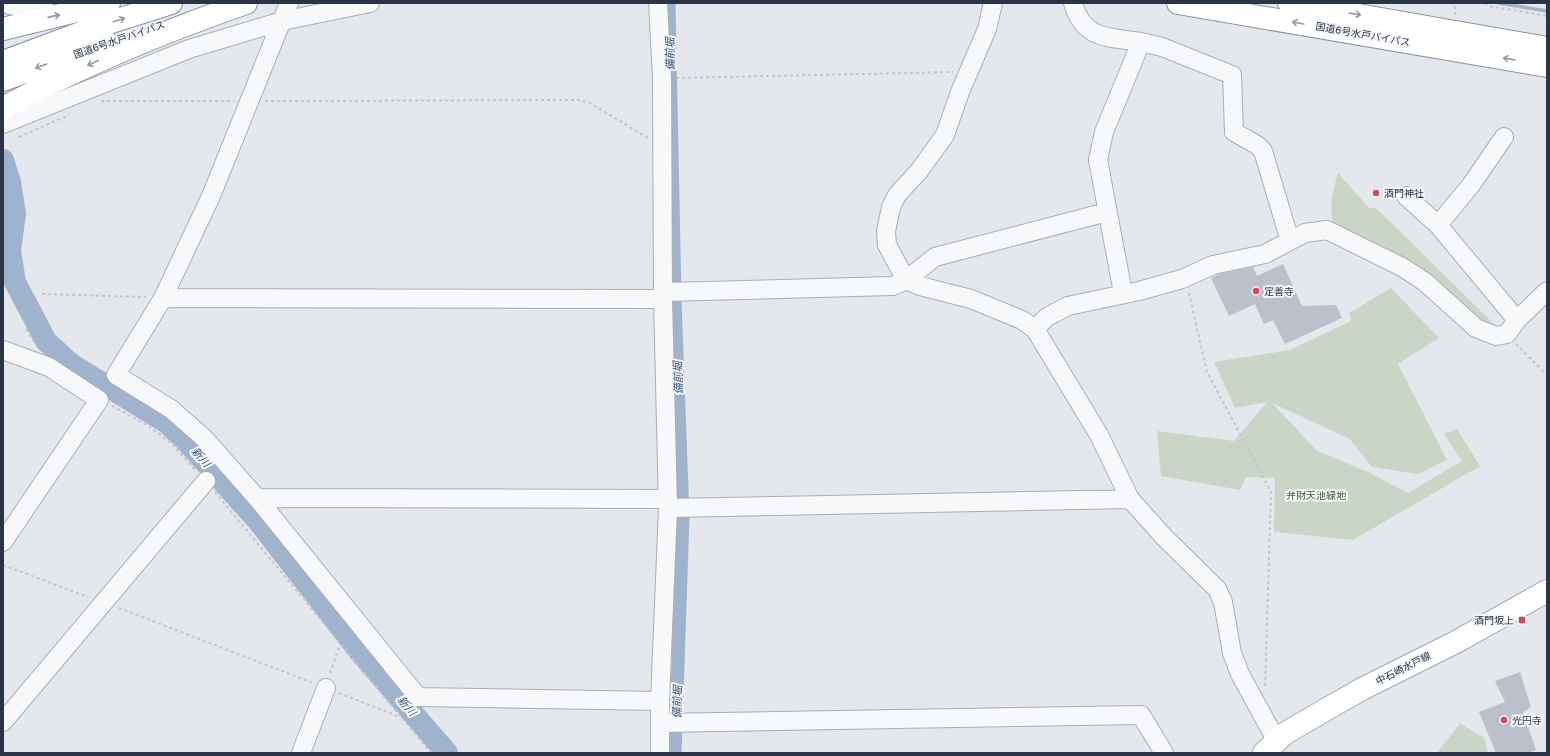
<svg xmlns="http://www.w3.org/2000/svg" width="1550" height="756" viewBox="0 0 1550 756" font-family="'Golos Text','Noto Sans JP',sans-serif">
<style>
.green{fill:#c9d6c5}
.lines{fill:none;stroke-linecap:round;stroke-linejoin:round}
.stream{stroke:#9fb4cc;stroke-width:3.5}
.canal{stroke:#9fb4cc;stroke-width:13}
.river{stroke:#9fb4cc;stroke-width:22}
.building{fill:#bbc0ca}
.minor-casing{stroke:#a9aeb7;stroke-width:20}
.major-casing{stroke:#a3abb8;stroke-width:24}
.highway-casing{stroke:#8b94a3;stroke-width:24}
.path{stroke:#c2c5cb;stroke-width:2;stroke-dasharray:3 3;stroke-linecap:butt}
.minor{stroke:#f7f8fa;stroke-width:18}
.major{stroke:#fff;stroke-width:22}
.highway{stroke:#fff;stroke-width:22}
.oneway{stroke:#959aa2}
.poi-dot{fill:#d1495b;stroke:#f4f6f9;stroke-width:1.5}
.labels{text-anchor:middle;stroke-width:4;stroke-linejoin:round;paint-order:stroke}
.street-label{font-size:10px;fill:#2b3445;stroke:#f4f6f9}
.poi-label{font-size:10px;fill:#2b3445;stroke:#f4f6f9;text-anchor:start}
.park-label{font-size:10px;fill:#3f6138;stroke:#f4f6f9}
.water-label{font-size:11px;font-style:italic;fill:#34527a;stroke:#f4f6f9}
</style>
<rect width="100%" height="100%" fill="#e4e7ec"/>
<path class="green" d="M1338,173l31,35h7l121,119 -2,3 -159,-101c-9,-18 -3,-38 2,-56z
M1391,288l48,50 -41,26 49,96 -29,14 -46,-7 -22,-28 -78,-36 45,48 49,20 42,22 54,-32 -18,-27 13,-5 23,37 -127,74 -79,-8 1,-54 -29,-1 -6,13 -79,-14 -4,-45 77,10 33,-39 -32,6 -21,-46 76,-12 61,-29 -2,-8z
M1460,723l24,15 4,15h-51z"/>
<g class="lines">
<path class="stream" d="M1499,3l48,8"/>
<path class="canal" d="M669,3l6,296 8,218 -8,236"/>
<path class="river" d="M3,160l7,22 5,32 -5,37 5,31 31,59 25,23 96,59 17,16 75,83 100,129 88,102"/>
</g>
<path class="building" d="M1283,264l19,42 34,-1 6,13 -57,26 -12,-24 -9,4 -9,-20 -26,12 -18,-38 8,-4 34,-7 4,9z
M1520,672l11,35 -8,5 13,38 -8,3h-32l-17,-41 26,-10 -10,-21z"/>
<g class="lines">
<g class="minor-casing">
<path id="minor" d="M4,3c15,6 25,5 40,0
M289,3l-78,193 -48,102 -47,77 55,34 34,30 52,59 161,199 242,4
M658,3l4,75 1,221 5,209 -8,193v52
M993,3l-6,26 -27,63 -15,43 -26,36 -22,24 -6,12 -5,24 1,14 19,35 14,6 51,13 51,21 13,9 64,106 31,64 34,38 53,52 6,13 9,51 8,21 36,66
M1073,3c10,37 36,34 68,39l-37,90 -6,28 25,133
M1141,42l21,5 70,28 2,57 23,13 6,6 27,90
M3,124l186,-75 93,-28 88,-18
M1406,196l32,29 79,95
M1438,225l33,-40 33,-48
M664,292l229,-6 13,-6 29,-23 172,-45
M163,298l500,1
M1035,329l12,-12 21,-11 71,-15 43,-12 31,-14 52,-11 40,-21 22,-3 75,37 23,15 51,46 20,8 11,-2 10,-14 30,-29
M3,350l46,17 50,33 -96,142
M257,498l411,1
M668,508l462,-9
M3,722l203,-241
M660,723l481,-8 23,38
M301,753l25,-65"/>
</g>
<g class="major-casing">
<path id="major" d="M1264,753l20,-19 48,-28 32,-18 92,-46 91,-51"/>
</g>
<g class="highway-casing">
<path id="highway" d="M1178,3l369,63
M1289,3l258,45
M3,29l106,-26
M3,62l102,-38 66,-21
M3,80l103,-38
M3,108c78,-42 159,-76 243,-105"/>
</g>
<path class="path" d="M1485,3l4,3 58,10
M1455,15v-12
M676,78l277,-6
M101,101h133
M265,101l315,-1 10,3 58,35
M19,137l50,-22
M1189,293l18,79 64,120 -6,196
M42,294l104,3
M26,329l10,16
M1516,344l31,31
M112,406l37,20 23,18 24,27
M215,492l216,261
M3,565l85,32
M119,608l194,75
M330,673l10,-28
M339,693l61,24"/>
<use href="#minor" class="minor"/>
<use href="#major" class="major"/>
<use href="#highway" class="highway"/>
</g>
<defs><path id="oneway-shaft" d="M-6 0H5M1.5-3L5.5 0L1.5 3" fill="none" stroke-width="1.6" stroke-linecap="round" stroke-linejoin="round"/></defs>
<g class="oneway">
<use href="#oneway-shaft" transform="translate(1355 14) rotate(10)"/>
<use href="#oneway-shaft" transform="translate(54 16) rotate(-13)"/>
<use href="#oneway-shaft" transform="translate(119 20) rotate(-18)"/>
<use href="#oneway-shaft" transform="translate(1298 23) rotate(-170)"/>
<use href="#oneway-shaft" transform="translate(1509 59) rotate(-170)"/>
<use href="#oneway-shaft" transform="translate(93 63) rotate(156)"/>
<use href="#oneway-shaft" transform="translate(41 66) rotate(160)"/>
</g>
<g class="poi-dot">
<circle cx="1376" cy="193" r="4"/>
<circle cx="1256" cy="291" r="4"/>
<rect x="1518" y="616" width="8" height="8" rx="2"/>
<circle cx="1504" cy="720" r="4"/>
</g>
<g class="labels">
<g class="street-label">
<text transform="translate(1363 34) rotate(10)" y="4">国道6号水戸バイパス</text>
<text transform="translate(119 39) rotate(-19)" y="4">国道6号水戸バイパス</text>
<text transform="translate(1403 668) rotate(-27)" y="4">中石崎水戸線</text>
</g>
<g class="poi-label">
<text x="1384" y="197">酒門神社</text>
<text x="1264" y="295">定善寺</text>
<text x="1514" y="624" text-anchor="end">酒門坂上</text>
<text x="1512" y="724">光円寺</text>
</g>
<g class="park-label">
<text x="1316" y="499">弁財天池緑地</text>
</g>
<g class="water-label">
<text transform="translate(670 54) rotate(-91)" y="4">備前堀</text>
<text transform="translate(678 378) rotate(-92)" y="4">備前堀</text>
<text transform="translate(201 457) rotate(48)" y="4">新川</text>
<text transform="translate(677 702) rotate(-88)" y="4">備前堀</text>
<text transform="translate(407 706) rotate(49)" y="4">新川</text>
</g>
</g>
<rect width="1550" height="756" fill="none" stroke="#2b3445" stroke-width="8"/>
</svg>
